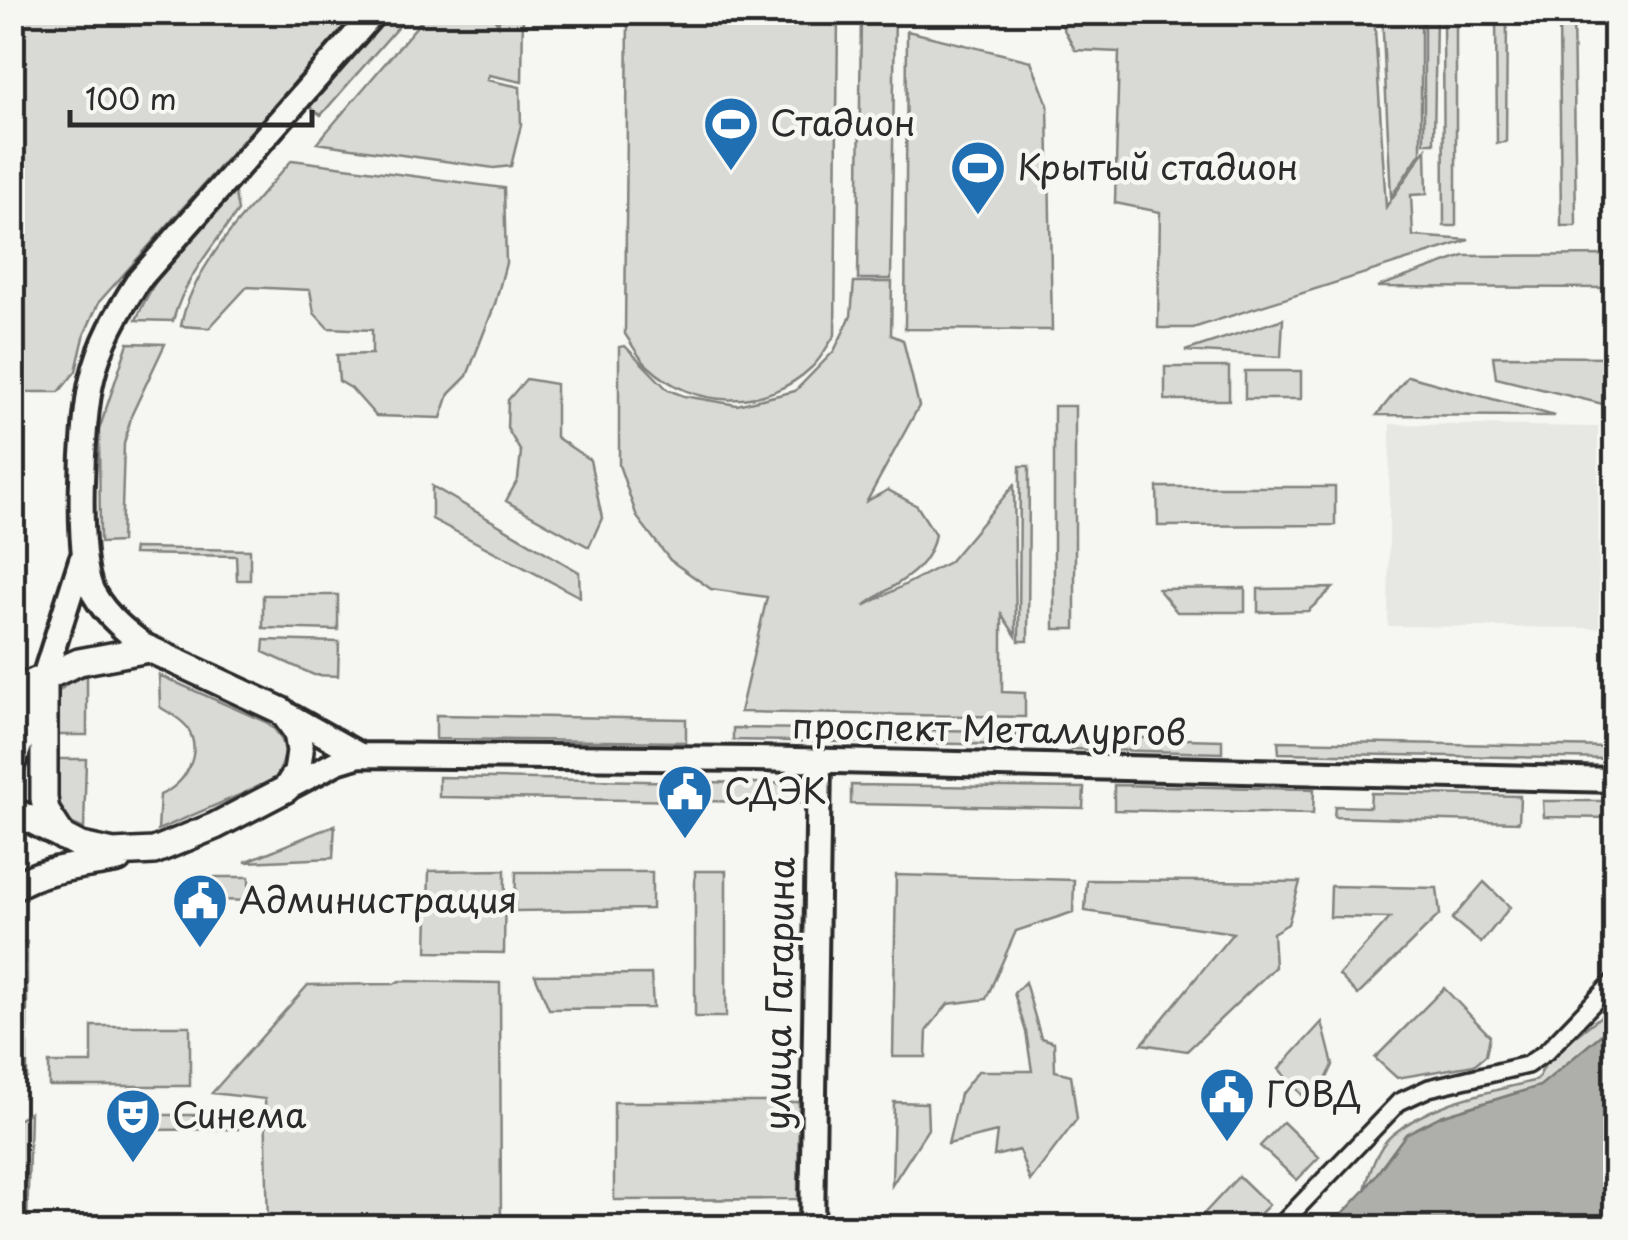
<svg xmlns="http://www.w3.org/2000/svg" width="1628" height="1240" viewBox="0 0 1628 1240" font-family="'Playpen Sans',sans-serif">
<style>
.built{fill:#e7e7e3}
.green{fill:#d9d9d5;stroke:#828280;stroke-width:2.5}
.water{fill:#aeaeab;stroke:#7a7a78;stroke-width:2.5}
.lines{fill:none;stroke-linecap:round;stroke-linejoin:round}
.street-casing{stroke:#2b2b2b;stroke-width:22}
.secondary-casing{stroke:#2b2b2b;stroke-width:30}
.primary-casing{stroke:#2b2b2b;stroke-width:32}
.street{stroke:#f6f6f2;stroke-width:15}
.secondary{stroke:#f6f6f2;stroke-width:22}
.primary{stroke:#f6f6f2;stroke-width:25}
.labels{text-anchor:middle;stroke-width:9;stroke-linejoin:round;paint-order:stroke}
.poi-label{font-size:35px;fill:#2b2b2b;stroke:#f6f6f2;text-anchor:start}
.street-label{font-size:35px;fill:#2b2b2b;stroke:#f6f6f2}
</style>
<rect width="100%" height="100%" fill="#f6f6f2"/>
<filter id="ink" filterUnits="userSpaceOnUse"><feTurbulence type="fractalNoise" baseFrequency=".01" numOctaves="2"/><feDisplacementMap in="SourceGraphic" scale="20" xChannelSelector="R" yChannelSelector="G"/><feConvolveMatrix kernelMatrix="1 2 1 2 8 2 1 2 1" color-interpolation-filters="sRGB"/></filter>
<g filter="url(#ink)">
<path class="built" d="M1390,424l208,3 1,201 -211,-2z"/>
<path class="green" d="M392,12l18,1 -89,102 -12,-8z
M12,13h344l-257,289 -14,31 -9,38 -17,21h-46z
M428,13h64l6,12 3,-12h22l-1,69 -33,-7 -2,5 33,7 1,38 -10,41 -17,2 -177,-25z
M628,13h210l-3,322c-8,11 -14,24 -23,32 -47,45 -119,42 -164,-1 -10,-9 -16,-22 -23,-32z
M861,13h34l-4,266h-33z
M1055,13h319l12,194 40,-58 1,45 -16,1 2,41 56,4 -276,88h-35l2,-116 -45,-9 4,-151 -44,-2z
M1382,13h39v139l-30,45z
M1424,13h12l-2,130h-10z
M1443,13h13v213h-12z
M1496,13h11l-1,129 -9,1z
M1559,13h14l3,213h-15z
M907,31l124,30 17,44 4,225 -147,-1z
M292,160l212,28 2,75 -11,41 -28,72 -18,18 -8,24 -65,-2 -25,-28 -12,-7 -2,-26 35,-1v-24l-44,-2 -14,-15 -4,-23 -63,-3 -38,41 -28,-2c10,-60 72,-121 111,-166z
M234,188l4,23c-25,35 -54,68 -65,110l-37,-1c23,-55 57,-88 98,-132z
M1615,255v33l-238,-1 87,-31z
M854,282h38l-1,53 12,5 16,66 -52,95 21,-11 29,16 18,28c-6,40 -43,50 -71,72l85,-44 65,-77 2,151 -14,-21v77l23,1v24l-285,-5 27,-115 -56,-8 -41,-29 -33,-43 -18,-52v-118l6,-1 43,44 16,6 53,9 58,-14 39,-40 17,-35z
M1283,319l-2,38 -96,-6z
M128,343l37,1 -33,70 -8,30 -3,98 -21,1 -1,-113z
M1493,356l122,1v50l-119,-29z
M1165,367h64v33h-64z
M1245,371h56v28h-56z
M1408,376l147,40 -178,-1z
M526,379l30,5v53l34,23 12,58 -13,29 -83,-46 12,-22 3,-27 -14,-24 1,-28z
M1054,406h21v223h-21z
M1020,466h9l-1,175h-9z
M432,486l147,86 1,25 -148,-78z
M1157,487h178v38l-177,1z
M134,548l116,2v30h-13l-1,-24 -103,-2z
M1245,588v24h-68l-19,-23z
M1333,588l-25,23 -50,1v-23z
M263,595h75v35l-75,-2z
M264,640l75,2 -1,34 -24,-1 -51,-23z
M87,675v60h-32l1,-41 12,-11z
M159,675l109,48c21,18 21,34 6,57l-116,50 2,-35c25,-11 44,-41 27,-68 -7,-9 -18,-14 -27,-20z
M436,715l250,4v23l-250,-3z
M733,728l284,3 -1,14 -283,-5z
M1070,736l152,4v13l-153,-4z
M1278,741l337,6v12l-336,-6z
M54,759h32l-2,70 -18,-8 -12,-14z
M439,777l255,5 -1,19 -254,-4z
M705,782l98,2v19l-98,-2z
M851,785l233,3 -1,20 -232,-4z
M1114,785l200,4 -1,25 -199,-4z
M1371,793l149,3 -1,26 -185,-5 1,-11 35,1z
M1543,801h72v17l-71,-1z
M335,825l-2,33 -88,4z
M505,870l-1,83 -77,-1 2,-81z
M695,871h31v146h-31z
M516,872h136v37l-137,2z
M896,875l178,5 -1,32 -57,19 -30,68 -38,5 -21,26 -1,27h-33z
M215,877h34v24l-57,-2z
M1087,880l213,2 -12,42 -15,9 2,34 -88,84 -45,-7 91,-111 -148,-22z
M1484,882l26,25 -29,36 -29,-24z
M1331,886l106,2 3,26 -82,81 -19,-20 51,-57 -60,-1z
M13,941l14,1v135l-14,-11z
M651,974l2,34 -104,1 -14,-34z
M399,981l101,2 1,244h-233l-3,-128 -53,-6 96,-108 86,-1z
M1025,982l16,56 13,4 1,29 16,4 6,44 -47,62 -11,-31 -25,6 3,-24 -49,12 12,-50 18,-23h54l-6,-39 -12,-39z
M1444,988l46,48 -4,19 -12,10 -77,13 -22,-20z
M1615,1005v18l-75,63 -99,30 -35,18 -41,56c4,-17 13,-44 27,-55 40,-34 96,-42 145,-55l13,-24z
M1322,1022l11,43 -20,42 -34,-38z
M92,1026h98v60h-141v-23h43z
M614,1102h185l-1,97 -184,1z
M894,1102l33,1 1,26 -36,56z
M30,1112l-3,115h-14v-104z
M150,1115h88v14l-88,1z
M1283,1122l36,35 -22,23 -37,-34z
M1239,1176l30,29 -22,22h-37l-10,-9z"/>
<path class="water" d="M1615,1023v204h-285l35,-37 41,-56 35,-18 99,-30z"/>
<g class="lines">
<g class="street-casing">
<path id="street" d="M1278,1228l121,-126 30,-14 98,-23 19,-13 70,-73"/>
</g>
<g class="secondary-casing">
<path id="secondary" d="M149,649c-21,-16 -42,-32 -55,-55 -20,-33 -12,-175 -2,-215 8,-36 26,-67 46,-98l237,-269
M285,713l75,42
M12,714l32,-37 37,-117
M286,789l51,-27 23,-7 395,4 861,21
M812,1228l7,-466"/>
</g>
<g class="primary-casing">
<path id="primary" d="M44,677v121l2,13 17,26
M12,692l67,-30 70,-13 133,62 15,21 3,19 -3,21 -11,17 -71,37 -61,25 -41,2 -32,-7 -69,-36
M12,763l25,-67
M12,888c29,-20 72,-22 106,-29"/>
</g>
<use href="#street" class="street"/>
<use href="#secondary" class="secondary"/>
<use href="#primary" class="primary"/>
</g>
</g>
<defs>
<g id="stadium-pin" transform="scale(2.875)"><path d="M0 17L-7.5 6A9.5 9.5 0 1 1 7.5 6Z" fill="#1f6fb2" stroke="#f6f6f2"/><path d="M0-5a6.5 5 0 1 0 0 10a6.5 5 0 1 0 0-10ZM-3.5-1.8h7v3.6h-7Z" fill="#fff"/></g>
<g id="civic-pin" transform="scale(2.875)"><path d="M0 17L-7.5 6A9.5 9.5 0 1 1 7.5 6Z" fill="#1f6fb2" stroke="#f6f6f2"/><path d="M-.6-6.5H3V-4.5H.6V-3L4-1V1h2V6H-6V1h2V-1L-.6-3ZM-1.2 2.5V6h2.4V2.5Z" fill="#fff"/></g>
<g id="theatre-pin" transform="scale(2.875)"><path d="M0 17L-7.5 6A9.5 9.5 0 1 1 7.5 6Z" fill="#1f6fb2" stroke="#f6f6f2"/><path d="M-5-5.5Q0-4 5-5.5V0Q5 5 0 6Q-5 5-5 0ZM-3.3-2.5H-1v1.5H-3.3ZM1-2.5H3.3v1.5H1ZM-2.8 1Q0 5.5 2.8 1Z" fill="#fff"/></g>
</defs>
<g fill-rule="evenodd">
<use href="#stadium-pin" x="731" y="124"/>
<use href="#stadium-pin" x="978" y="168"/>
<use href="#civic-pin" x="685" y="792"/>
<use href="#civic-pin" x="200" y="901"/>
<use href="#civic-pin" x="1227" y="1095"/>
<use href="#theatre-pin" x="133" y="1116"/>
</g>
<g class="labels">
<g class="poi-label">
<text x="770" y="136">Стадион</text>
<text x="1017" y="180">Крытый стадион</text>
<text x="724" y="804">СДЭК</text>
<text x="239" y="913">Администрация</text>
<text x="1266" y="1107">ГОВД</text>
<text x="172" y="1128">Синема</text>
</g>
<g class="street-label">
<text transform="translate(989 730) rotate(1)" y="12">проспект Металлургов</text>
<text transform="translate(780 994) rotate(-89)" y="12">улица Гагарина</text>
</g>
</g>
<rect width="1628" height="1240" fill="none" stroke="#f6f6f2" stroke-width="50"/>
<rect x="25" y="25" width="1578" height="1190" fill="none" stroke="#2b2b2b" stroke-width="4" filter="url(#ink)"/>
<path d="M70 110v15h242v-15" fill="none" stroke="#2b2b2b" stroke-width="5"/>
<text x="85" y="110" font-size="30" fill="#2b2b2b" stroke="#f6f6f2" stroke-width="8" paint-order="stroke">100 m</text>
</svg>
